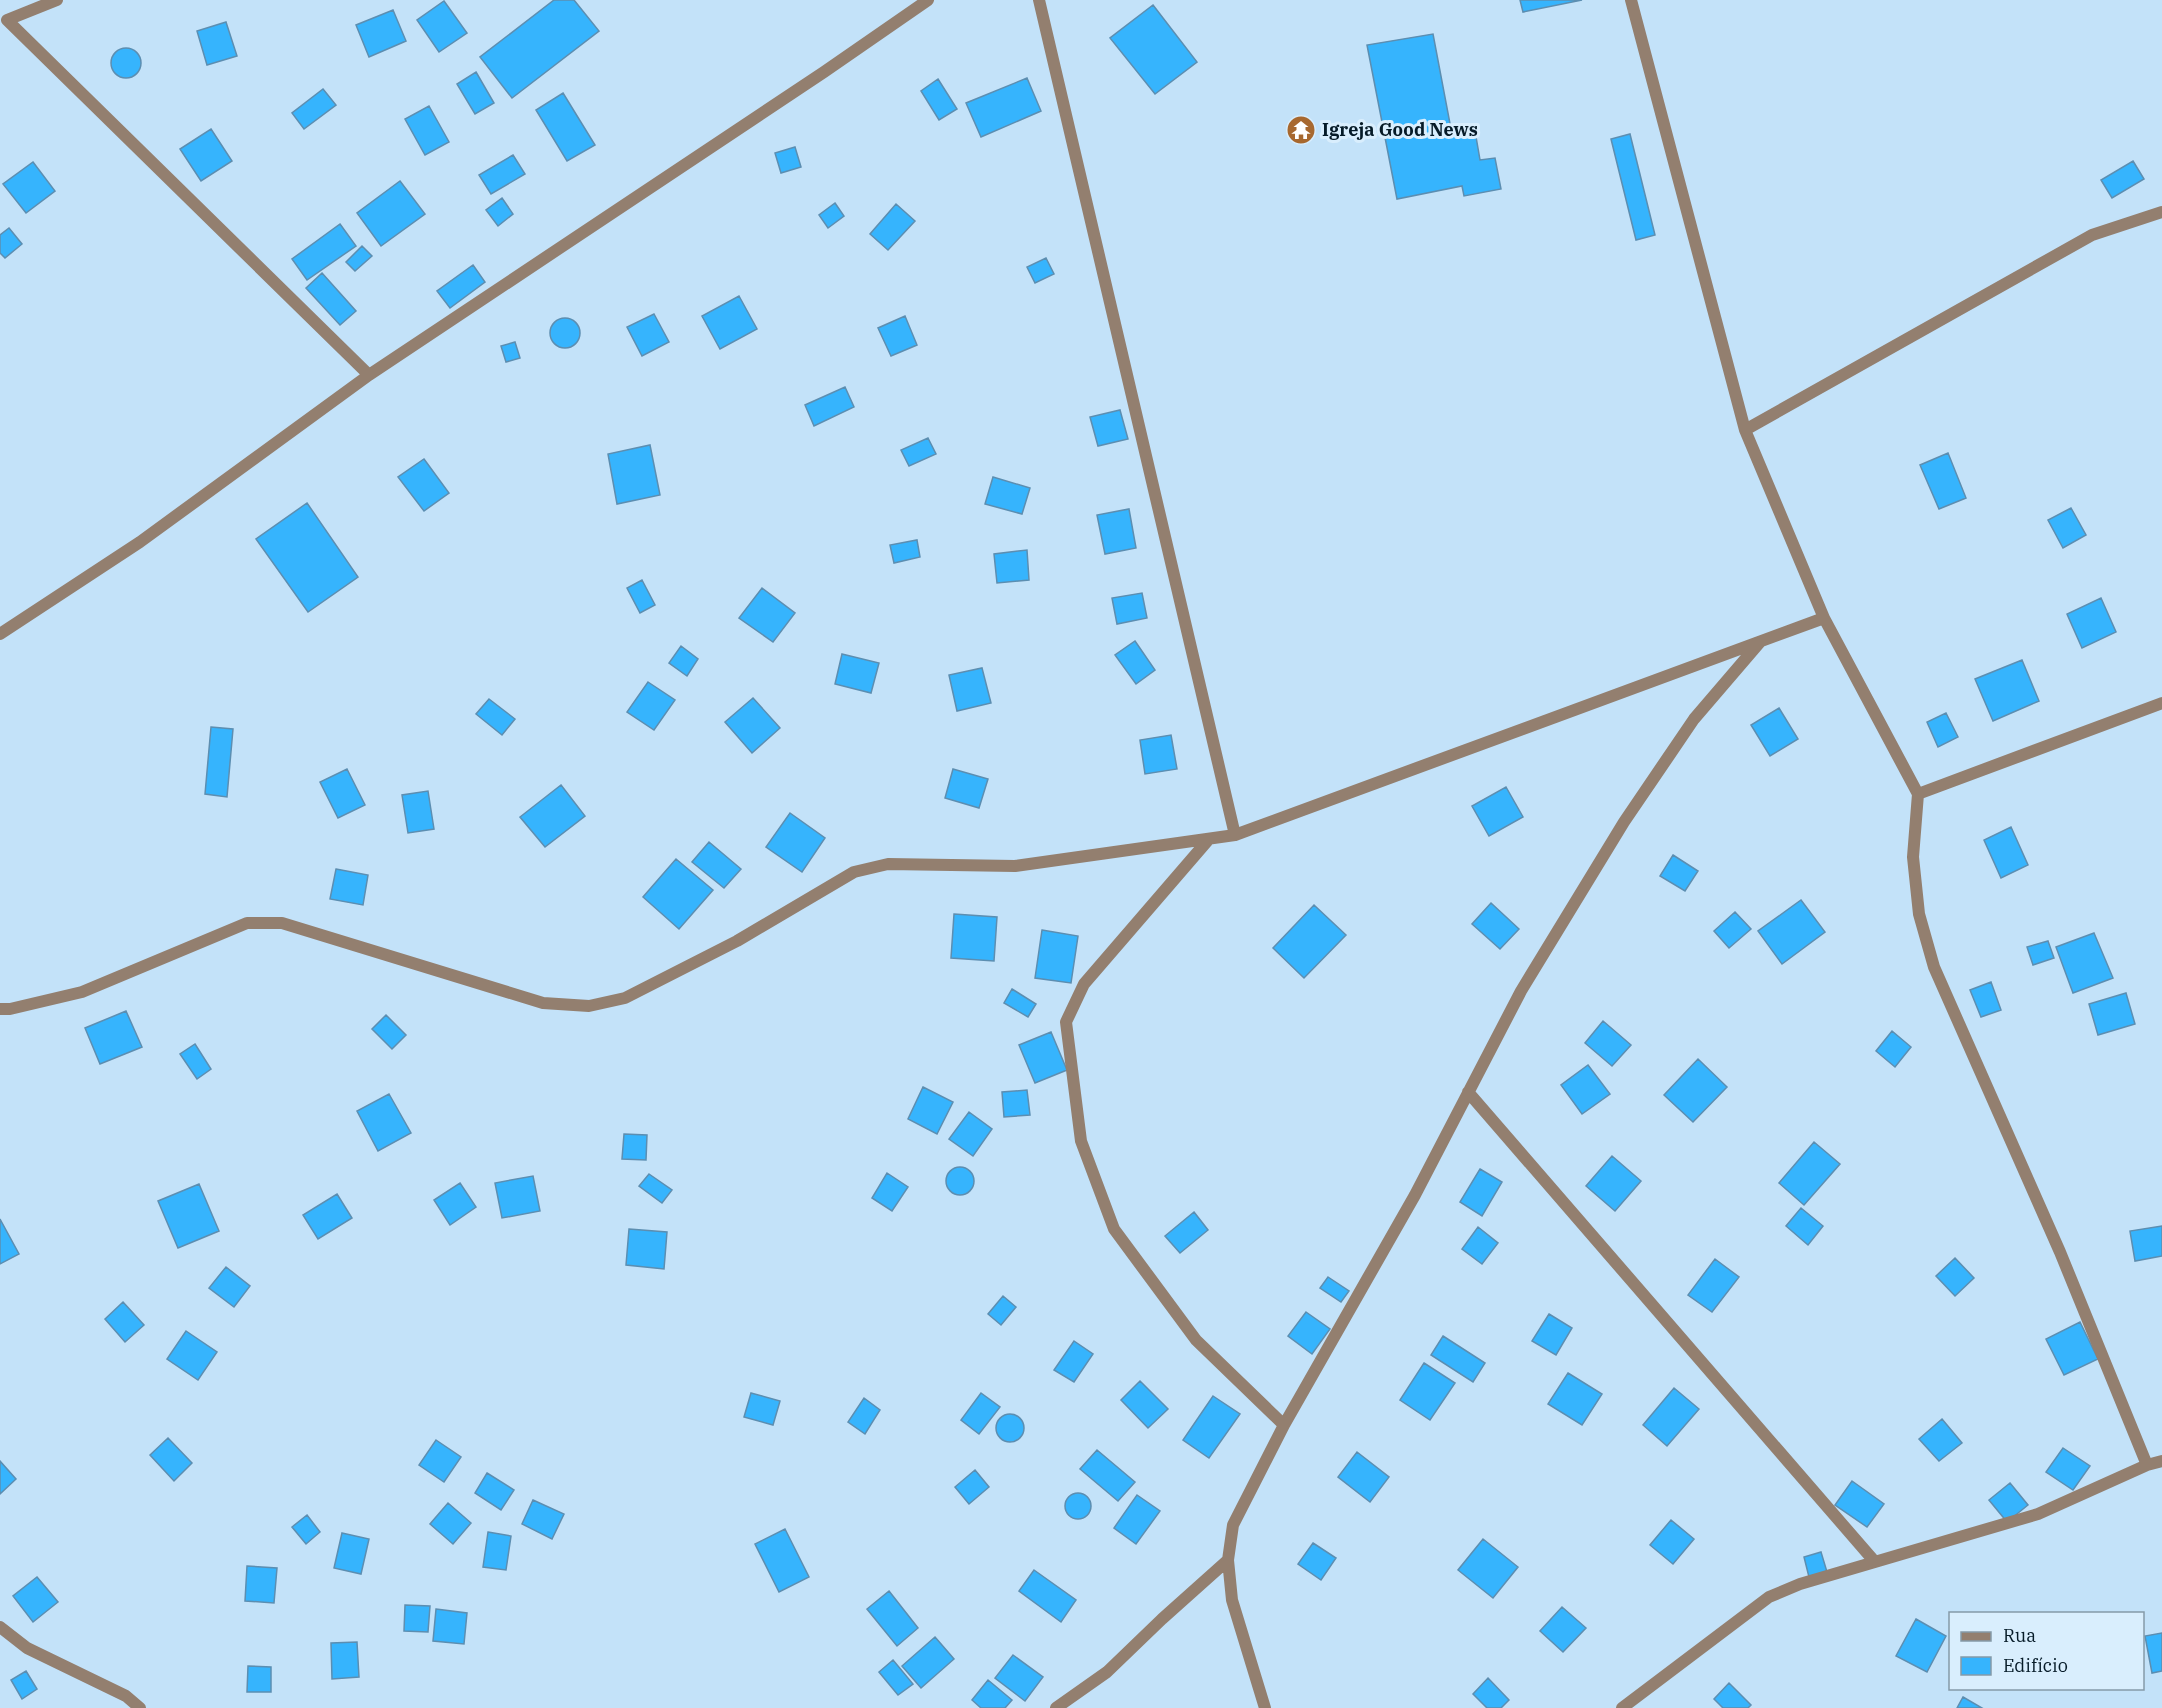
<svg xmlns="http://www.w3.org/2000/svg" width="2162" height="1708" viewBox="0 0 2162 1708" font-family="'IBM Plex Serif',serif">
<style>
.building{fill:#36b4fd;stroke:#5c8eb1;stroke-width:1.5}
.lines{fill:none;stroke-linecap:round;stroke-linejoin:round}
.minor{stroke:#937f6f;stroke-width:12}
.labels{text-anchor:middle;stroke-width:6;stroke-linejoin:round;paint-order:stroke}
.poi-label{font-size:18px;font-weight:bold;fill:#061b28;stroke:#d9eefd;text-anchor:start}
</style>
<rect width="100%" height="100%" fill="#c3e2f9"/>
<path class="building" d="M554,0h20l25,31 -87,67 -32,-41z
M1520,0h62l-59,12z
M444,1l23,32 -28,19 -22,-32z
M1153,5l44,57 -42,32 -45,-56z
M393,10l13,31 -37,16 -13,-32z
M226,22l11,34 -30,9 -10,-34z
M1433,34l18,95 23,-4 6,35 15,-2 6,31 -37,7 -2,-10 -65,13 -30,-154z
M111 63a15 15 0 1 1 30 0a15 15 0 1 1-30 0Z
M476,72l18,31 -19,11 -18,-30z
M1027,78l14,33 -60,26 -15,-34z
M938,79l19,30 -18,11 -18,-29z
M323,89l13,16 -32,24 -12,-16z
M563,93l32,52 -28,16 -31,-51z
M429,106l20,36 -24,13 -20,-36z
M211,129l21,32 -31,20 -21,-32z
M1630,134l25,101 -19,5 -25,-101z
M795,147l6,20 -20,6 -6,-20z
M513,155l12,19 -34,20 -12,-19z
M2133,161l11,18 -32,19 -11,-18z
M33,162l22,29 -29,22 -23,-29z
M400,181l25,33 -44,32 -24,-33z
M502,198l11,16 -15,12 -12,-16z
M835,203l9,13 -16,12 -9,-13z
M896,204l19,17 -27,29 -18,-16z
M340,224l16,22 -49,34 -15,-21z
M9,228l13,16 -17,14 -5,-5v-18z
M362,246l10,10 -17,15 -9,-9z
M1046,258l8,16 -19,9 -8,-16z
M473,265l12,17 -35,26 -13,-17z
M322,273l34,38 -16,14 -34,-37z
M739,296l18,33 -37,20 -18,-33z
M654,314l15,28 -27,14 -15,-29z
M905,316l12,29 -26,11 -13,-28z
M550 333a15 15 0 1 1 30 0a15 15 0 1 1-30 0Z
M515,342l5,16 -14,4 -5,-16z
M845,387l9,20 -40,19 -9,-21z
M1120,410l8,29 -30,7 -8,-29z
M928,438l8,16 -27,12 -8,-16z
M650,445l10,50 -43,9 -9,-50z
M1948,453l18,45 -27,11 -19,-44z
M424,459l25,34 -25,18 -26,-34z
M993,477l37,11 -8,26 -37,-10z
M307,503l51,74 -50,35 -52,-73z
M2071,508l15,27 -23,13 -15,-28z
M1129,509l7,39 -31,6 -8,-39z
M917,540l3,17 -26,6 -4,-18z
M1027,550l2,30 -32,3 -3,-29z
M642,580l13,25 -15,8 -13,-25z
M762,588l33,25 -22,29 -34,-24z
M1142,593l5,25 -30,6 -5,-26z
M2101,598l15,34 -34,16 -15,-34z
M1135,641l20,29 -19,14 -21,-29z
M681,646l17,13 -11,17 -18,-13z
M842,654l37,9 -8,30 -36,-9z
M2022,660l17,41 -46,20 -18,-42z
M982,668l9,35 -34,8 -8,-36z
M648,682l27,18 -21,30 -27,-18z
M753,698l27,30 -28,25 -27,-31z
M489,699l26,20 -13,16 -26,-21z
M1779,708l19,31 -28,17 -19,-31z
M1946,713l12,24 -20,10 -11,-25z
M211,727l22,2 -6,68 -22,-3z
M1171,735l6,34 -32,5 -5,-34z
M347,769l18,36 -27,13 -18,-36z
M953,769l35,10 -9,29 -34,-10z
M561,785l24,31 -40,31 -25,-30z
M1506,787l17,30 -34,19 -17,-30z
M428,791l6,38 -26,4 -6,-38z
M790,813l35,25 -23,34 -36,-25z
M2011,827l17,38 -27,13 -17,-38z
M709,842l32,27 -17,19 -32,-26z
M1673,855l25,16 -13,20 -25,-15z
M676,859l37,31 -34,39 -36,-32z
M336,869l32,6 -5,30 -33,-6z
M1801,900l24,32 -43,32 -24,-33z
M1491,903l28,26 -19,20 -28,-25z
M1314,905l32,30 -42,43 -31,-30z
M1735,912l16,17 -22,19 -15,-17z
M954,914l43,3 -3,44 -43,-3z
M1042,930l36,6 -7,47 -36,-5z
M2094,933l19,45 -40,15 -17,-46z
M2048,941l6,17 -21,7 -6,-18z
M1991,982l10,28 -20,7 -11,-27z
M1012,989l24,15 -8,13 -24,-14z
M2126,993l9,31 -37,11 -9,-31z
M126,1011l16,36 -42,17 -15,-36z
M386,1015l20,20 -14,14 -20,-20z
M1603,1021l28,24 -19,21 -27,-23z
M1892,1031l19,16 -16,20 -19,-16z
M1051,1032l16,38 -32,13 -16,-38z
M195,1044l16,25 -14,10 -17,-25z
M1698,1059l29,28 -34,35 -29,-27z
M1588,1065l22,29 -28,20 -21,-29z
M923,1087l30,15 -16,32 -29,-15z
M1027,1090l3,25 -26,2 -2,-25z
M389,1094l22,39 -33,18 -21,-40z
M969,1112l23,17 -19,27 -24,-17z
M624,1134l23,1 -1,25 -24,-1z
M1814,1142l26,22 -36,41 -25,-22z
M1612,1156l29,25 -26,30 -29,-25z
M946 1181a14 14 0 1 1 28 0a14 14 0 1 1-28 0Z
M1480,1169l22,13 -20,34 -22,-14z
M887,1173l21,14 -16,24 -20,-13z
M649,1174l23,16 -10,13 -23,-17z
M533,1176l7,35 -38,7 -7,-35z
M460,1183l16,24 -26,18 -16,-25z
M199,1184l20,47 -41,17 -20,-47z
M337,1194l15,24 -34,21 -15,-24z
M1801,1208l22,18 -15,19 -22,-19z
M1194,1212l14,18 -28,23 -15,-17z
M0,1219l19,35 -19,10z
M2162,1226v30l-27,5 -5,-30z
M1478,1227l20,16 -16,21 -20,-15z
M629,1229l38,3 -3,37 -38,-4z
M1955,1258l19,20 -19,18 -19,-20z
M1715,1259l24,18 -27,35 -24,-17z
M226,1267l24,19 -16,21 -25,-19z
M1328,1277l21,14 -8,11 -21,-14z
M1003,1296l13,11 -15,18 -13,-11z
M123,1302l21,23 -19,17 -20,-23z
M1306,1312l24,17 -18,25 -24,-18z
M1549,1314l23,14 -16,27 -24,-14z
M2080,1322l18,37 -34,16 -18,-36z
M186,1331l31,21 -19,28 -31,-21z
M1443,1336l42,27 -12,19 -42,-27z
M1074,1341l19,13 -19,28 -20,-12z
M1424,1363l31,20 -25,37 -30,-20z
M1568,1373l34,21 -20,31 -34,-21z
M1140,1381l28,28 -20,19 -27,-28z
M1674,1388l25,21 -32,37 -24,-21z
M751,1393l29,8 -7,24 -29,-8z
M981,1393l19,14 -21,27 -18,-14z
M1213,1396l27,18 -31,44 -26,-18z
M864,1398l16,12 -15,24 -17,-12z
M996 1428a14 14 0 1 1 28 0a14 14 0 1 1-28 0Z
M1942,1419l20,24 -23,18 -20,-22z
M168,1438l24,25 -18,18 -24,-26z
M436,1440l25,17 -17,25 -25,-17z
M2063,1448l27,18 -17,24 -27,-18z
M1097,1450l38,32 -17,19 -38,-32z
M1357,1452l32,25 -19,25 -32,-25z
M0,1461l16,18 -16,15z
M975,1470l14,17 -20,17 -14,-17z
M487,1473l27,17 -13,20 -26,-17z
M1852,1481l32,23 -17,23 -32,-22z
M2010,1483l18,22 -21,17 -18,-22z
M1065 1506a13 13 0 1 1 26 0a13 13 0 1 1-26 0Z
M1137,1495l23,16 -24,33 -22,-16z
M533,1500l31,14 -12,25 -30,-15z
M448,1503l23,20 -18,21 -23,-20z
M307,1515l13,17 -14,12 -14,-17z
M1671,1520l23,19 -21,25 -23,-19z
M785,1529l24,48 -30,15 -24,-48z
M488,1532l23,4 -5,34 -23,-3z
M342,1533l27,6 -8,35 -27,-6z
M1483,1539l35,28 -25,31 -35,-28z
M1313,1543l23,15 -15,22 -23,-16z
M1821,1552l6,20 -18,5 -5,-20z
M247,1566l30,2 -3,35 -29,-2z
M1034,1570l42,30 -15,22 -42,-31z
M37,1577l21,25 -25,20 -20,-26z
M889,1591l29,37 -21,18 -30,-37z
M405,1605l25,1 -2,26 -24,-1z
M1562,1607l24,21 -23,24 -23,-21z
M436,1609l31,4 -3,31 -31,-3z
M1916,1619l30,17 -19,36 -31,-16z
M2162,1633v38l-10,2 -7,-37z
M935,1637l19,22 -33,29 -19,-22z
M357,1642l2,35 -27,2 -1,-36z
M1013,1655l30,22 -18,24 -30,-23z
M893,1660l20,24 -15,11 -19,-23z
M248,1666l23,1v25h-24z
M26,1671l11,18 -15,10 -11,-19z
M1488,1678l21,22 -8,8h-14l-14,-14z
M988,1680l24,20 -7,8h-24l-9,-8z
M1729,1683l22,22 -3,3h-25l-9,-9z
M1963,1697l19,11h-25z"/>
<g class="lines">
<path class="minor" d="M57,0l-50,20 362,355
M1039,0l196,835
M1745,430l347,-195 70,-23
M1824,618l94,176 -5,63 6,57 15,53 126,285 87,213
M0,634l140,-92 229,-167 455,-303 104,-72
M1918,794l244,-91
M1209,839l-125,145 -18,38 15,119 33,88 82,111 88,85
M0,1009h10l72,-17 165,-69h35l261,80 46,3 36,-8 112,-57 117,-69 34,-8 127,2 220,-31 589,-217 -79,-188 -114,-430
M1468,1092l407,470
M0,1627l27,21 99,48 14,12
M1056,1708l51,-36 55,-53 66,-59
M1265,1708l-33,-108 -4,-40 5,-35 51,-100 131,-230 106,-204 103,-169 70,-103 66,-77
M1622,1708l147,-111 31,-13 238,-70 109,-49 15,-4"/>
</g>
<defs>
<g id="temple-disc" transform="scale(1.5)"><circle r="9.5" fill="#a7682f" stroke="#d9eefd"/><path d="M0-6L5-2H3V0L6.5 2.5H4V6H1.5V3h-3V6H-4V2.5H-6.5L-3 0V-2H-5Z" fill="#fff"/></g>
</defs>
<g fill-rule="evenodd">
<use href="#temple-disc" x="1301" y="130"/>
</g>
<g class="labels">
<g class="poi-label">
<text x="1322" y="136">Igreja Good News</text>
</g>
</g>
<rect x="1949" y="1612" width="195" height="78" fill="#d9eefd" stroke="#859aa8" stroke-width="1.5"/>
<rect x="1961" y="1632" width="30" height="9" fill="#937f6f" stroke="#859aa8" stroke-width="1.5"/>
<text x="2003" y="1642" font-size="18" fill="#061b28">Rua</text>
<rect x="1961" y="1657" width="30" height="18" fill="#36b4fd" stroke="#859aa8" stroke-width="1.5"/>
<text x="2003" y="1672" font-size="18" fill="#061b28">Edifício</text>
</svg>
